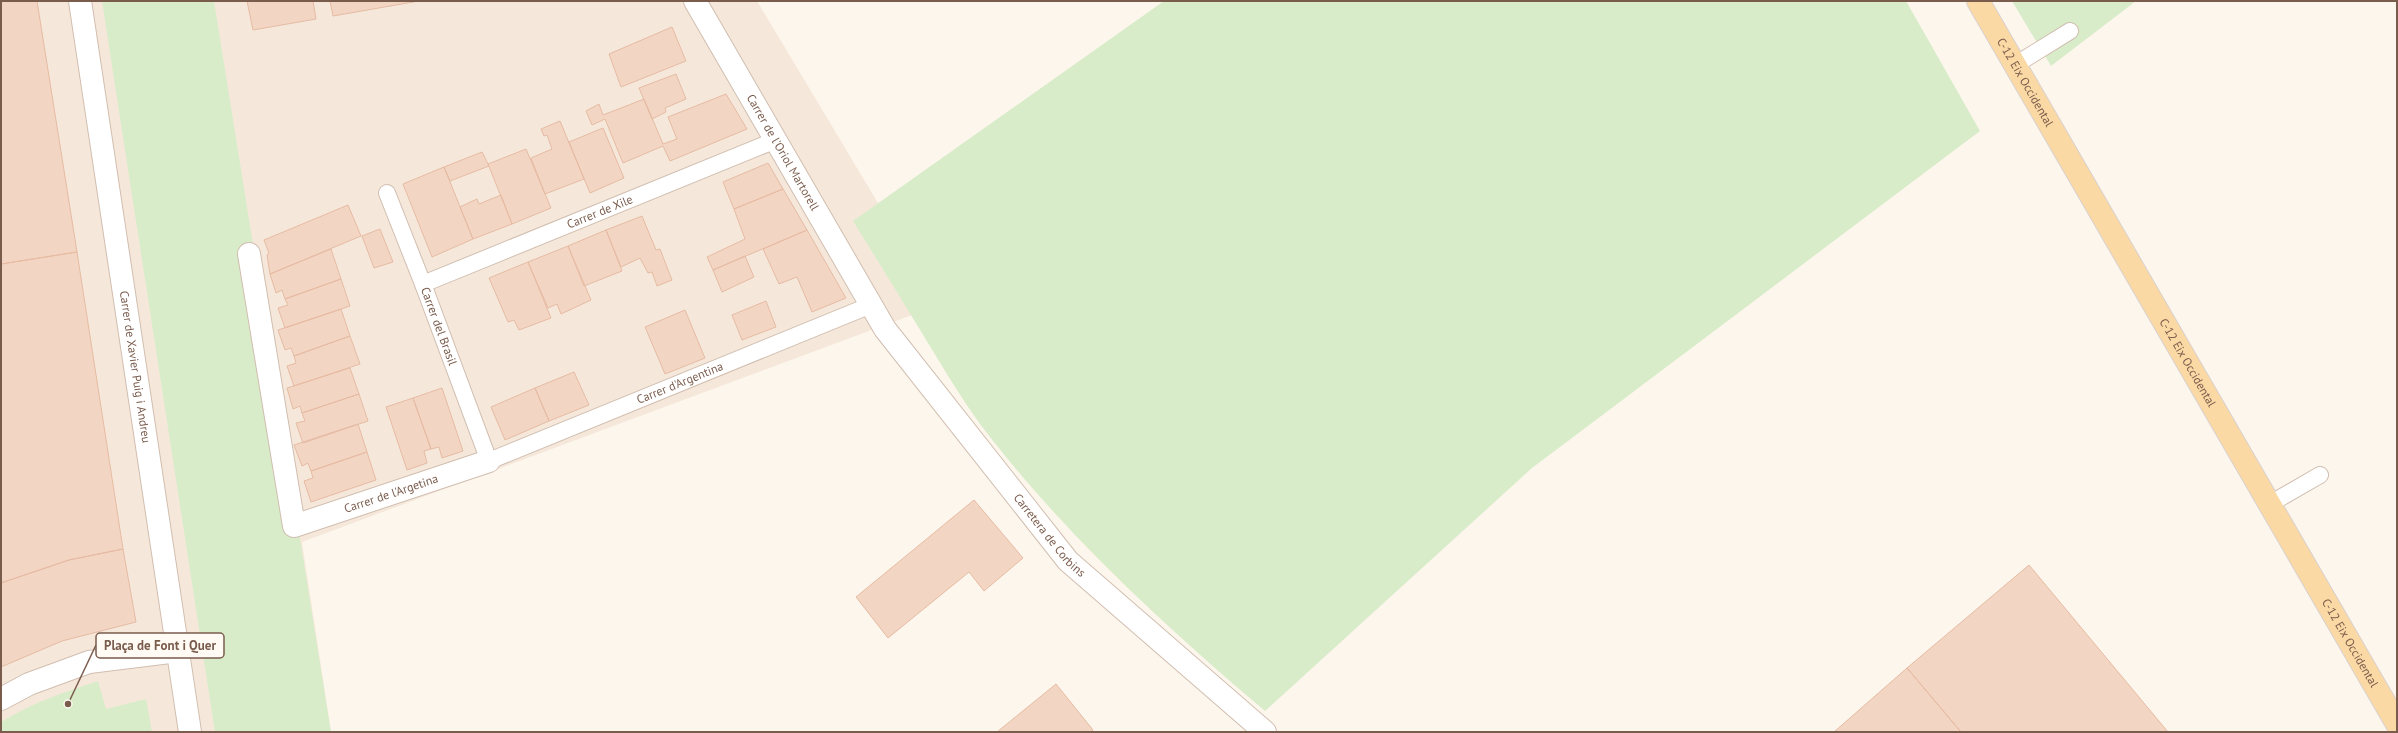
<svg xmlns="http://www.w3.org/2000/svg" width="2398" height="733" viewBox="0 0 2398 733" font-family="'PT Sans',sans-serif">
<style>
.residential{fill:#f5e8da}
.green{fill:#d8ecc9}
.building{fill:#f3d5c3;stroke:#e6bba3}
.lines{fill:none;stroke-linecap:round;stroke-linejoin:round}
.service-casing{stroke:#d1beb0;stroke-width:18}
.pedestrian-casing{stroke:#d1beb0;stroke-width:24}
.minor-casing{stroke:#d1beb0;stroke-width:24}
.tertiary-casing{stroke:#d1beb0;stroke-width:24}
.primary-casing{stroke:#dad1cd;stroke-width:24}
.service{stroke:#fff;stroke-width:16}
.pedestrian{stroke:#fff;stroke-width:22}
.minor{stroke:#fff;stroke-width:22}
.tertiary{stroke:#fff;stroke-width:22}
.primary{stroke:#fbd9a5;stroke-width:22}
.labels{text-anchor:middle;stroke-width:3.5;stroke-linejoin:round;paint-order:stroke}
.street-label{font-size:12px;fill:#7a5c4d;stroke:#fffaf3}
.leader{fill:none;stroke:#7a5c4d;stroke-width:1.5}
.callout-dot{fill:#7a5c4d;stroke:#fffaf3;stroke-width:1.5}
.callout{fill:#fffaf3;stroke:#7a5c4d;stroke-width:1.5}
.callout-label{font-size:13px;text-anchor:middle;font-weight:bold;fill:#7a5c4d}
</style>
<rect width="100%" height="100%" fill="#fdf6ec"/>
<path class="residential" d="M1,1h756l182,304 -637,237 29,190h-330z"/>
<path class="green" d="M102,1h112l117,731h-116z
M1164,1h742l74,130 -448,337 -267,243c-98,-83 -195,-172 -275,-274 -23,-29 -43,-63 -62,-94 -25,-41 -50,-82 -75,-122z
M2012,1h124l-85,65z
M98,681l8,28 40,-10 6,33h-151v-10c31,-19 63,-30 97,-41z"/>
<path class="building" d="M1,1h36l40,251 -76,12z
M247,1h66l3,18 -63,11z
M330,1h89l-86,15z
M672,27l14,34 -65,26 -12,-33z
M676,74l10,25 -21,9 1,4 -14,7 -13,-31z
M726,94l21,35 -77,32 -7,-15 -40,17 -18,-44 -13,6 -6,-14 13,-7 4,11 41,-16 19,45 14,-5 -9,-22z
M560,121l24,58 -39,15 -14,-36 21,-9 -5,-14 -3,1 -3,-7z
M603,128l21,50 -34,15 -21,-51z
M526,149l25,59 -39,16 -24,-60z
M482,152l7,14 -39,15 -6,-14z
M768,163l15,26 -49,20 -11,-27z
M444,167l29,72 -41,18 -29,-73z
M783,189l24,41 -94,40 -6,-13 38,-18 -11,-30z
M501,195l11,29 -39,15 -13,-32 17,-8 2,5z
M348,205l13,31 -91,38 -3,-19 2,-2 -5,-13z
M642,216l14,34 4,-1 12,31 -15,6 -5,-14 -4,1 -8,-15 -19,9 -15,-37z
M380,229l13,33 -19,6 -12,-32z
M606,230l16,41 -38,15 -16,-40z
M807,230l39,68 -34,14 -15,-35 -18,7 -16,-35z
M568,246l23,54 -30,14 -4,-10 -9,4 -20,-46z
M331,249l10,30 -56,20 -3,-9 -6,3 -6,-19z
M77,252l46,297 -54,11 -68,23v-319z
M745,256l9,21 -32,15 -9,-22z
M528,262l23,56 -32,12 -5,-10 -6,2 -19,-44z
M341,279l9,27 -65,22 -7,-20 10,-3 -3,-6z
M766,301l10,26 -34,13 -10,-25z
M341,309l9,27 -56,20 -3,-8 -6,2 -7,-20z
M685,310l20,48 -40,16 -20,-47z
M350,336l10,28 -66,22 -7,-20 9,-3 -2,-7z
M350,368l9,26 -57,19 -2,-7 -7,3 -6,-21z
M574,372l15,33 -40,16 -14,-33z
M442,388l21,63 -21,7 -3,-11 -8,2 -18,-51z
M535,388l14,33 -44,19 -14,-33z
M359,394l9,27 -65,22 -7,-20 9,-2 -3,-8z
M413,398l18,51 -7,2 3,12 -20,7 -21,-63z
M358,424l9,28 -56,19 -3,-8 -6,3 -8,-21z
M367,452l9,28 -65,22 -7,-21 9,-3 -2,-7z
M974,500l49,58 -39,33 -15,-19 -81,66 -32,-41z
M123,549l13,73 -74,19 -61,26v-84l68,-23z
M2029,565l139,167h-207l-54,-64z
M1907,668l54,64h-127z
M1056,684l37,46 -2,2h-94z"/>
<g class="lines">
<g class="service-casing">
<g id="service">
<path d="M2015,65l55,-34"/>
<path id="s1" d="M387,193l36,91 66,177 382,-156"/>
<path id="s2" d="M423,284l353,-144"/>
<path d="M2268,505l52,-30"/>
</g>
</g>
<g class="pedestrian-casing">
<g id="pedestrian">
<path id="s3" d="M249,254l45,272 195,-65"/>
</g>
</g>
<g class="minor-casing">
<path id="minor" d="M1,699l28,-15 60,-22 89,-11"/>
</g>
<g class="tertiary-casing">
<g id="tertiary">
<path id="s4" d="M80,1l110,731"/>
<path id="s5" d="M695,1l190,328 183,232 197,171"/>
</g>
</g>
<g class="primary-casing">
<g id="primary">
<path id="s6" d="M1978,1l419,723"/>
</g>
</g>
<use href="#service" class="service"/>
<use href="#pedestrian" class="pedestrian"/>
<use href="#minor" class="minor"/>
<use href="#tertiary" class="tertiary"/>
<use href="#primary" class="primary"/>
</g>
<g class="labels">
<g class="street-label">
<text dy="4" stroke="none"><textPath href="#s6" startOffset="94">C-12 Eix Occidental</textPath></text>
<text dy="4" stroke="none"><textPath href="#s5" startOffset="175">Carrer de l'Oriol Martorell</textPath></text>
<text dy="4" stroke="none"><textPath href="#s2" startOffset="191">Carrer de Xile</textPath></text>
<text dy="4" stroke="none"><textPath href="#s1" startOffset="143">Carrer del Brasil</textPath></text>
<text dy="4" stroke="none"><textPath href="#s6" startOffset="418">C-12 Eix Occidental</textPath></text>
<text dy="4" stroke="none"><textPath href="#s4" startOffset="370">Carrer de Xavier Puig i Andreu</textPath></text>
<text dy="4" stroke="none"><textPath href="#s1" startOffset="493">Carrer d'Argentina</textPath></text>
<text dy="4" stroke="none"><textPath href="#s3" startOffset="378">Carrer de l'Argetina</textPath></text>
<text dy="4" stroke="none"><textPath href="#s5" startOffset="643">Carretera de Corbins</textPath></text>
<text dy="4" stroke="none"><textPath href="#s6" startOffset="742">C-12 Eix Occidental</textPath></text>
</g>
</g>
<path class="leader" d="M68 704L96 645"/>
<circle class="callout-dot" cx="68" cy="704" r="4"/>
<rect class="callout" x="96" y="633" width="128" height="25" rx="4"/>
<g class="callout-label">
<text x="160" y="650">Plaça de Font i Quer</text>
</g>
<rect width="2398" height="733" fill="none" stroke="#7a5c4d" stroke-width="4"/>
</svg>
